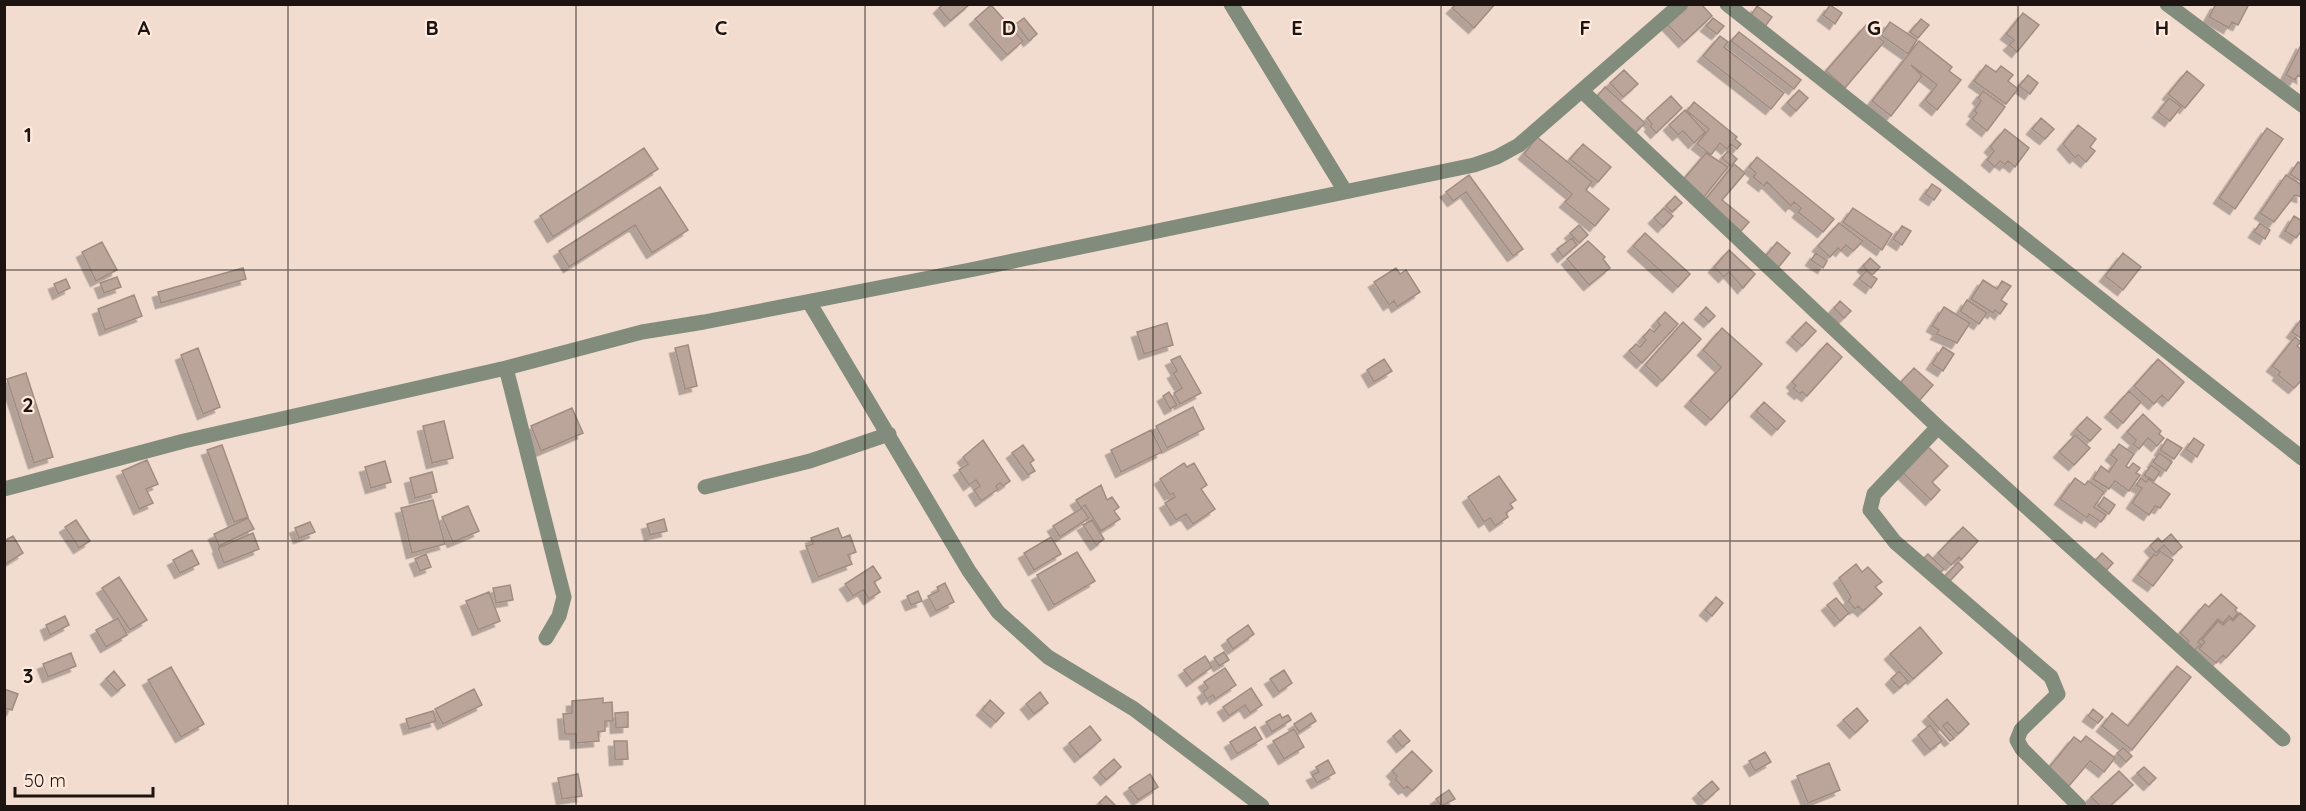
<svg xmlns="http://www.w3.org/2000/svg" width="2306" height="811" viewBox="0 0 2306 811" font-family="Quicksand,sans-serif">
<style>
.building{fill:#bba59a;stroke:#a18c82;stroke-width:1.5;filter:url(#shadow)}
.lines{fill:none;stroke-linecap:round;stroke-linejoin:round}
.minor{stroke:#828c7d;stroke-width:15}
.grid{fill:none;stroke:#1c1411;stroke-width:1.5;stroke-opacity:0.55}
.grid-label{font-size:20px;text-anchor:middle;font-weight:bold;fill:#1c1411;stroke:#ffe8dc;stroke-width:4.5;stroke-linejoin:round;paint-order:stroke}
</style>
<defs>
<filter id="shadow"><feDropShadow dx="-5.5" dy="5.5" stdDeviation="0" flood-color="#0004"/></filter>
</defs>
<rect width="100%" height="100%" fill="#f2dbcf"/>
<path class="building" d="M943,4h27l-20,17 -11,-13z
M1456,4h39l-21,24 -22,-20z
M1688,4h13l11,12 -28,26 -17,-18z
M2216,4h29l3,2 -10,19 -6,-3 -3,6 -20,-11z
M991,5l32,36 -16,14 -32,-36z
M1830,5l12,8 -7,11 -12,-9z
M1757,6l15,11 -8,11 -15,-10z
M2023,13l16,12 -22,27 -8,-7 5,-5 -8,-6z
M1024,18l13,16 -8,7 -13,-17z
M1713,18l11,8 -7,8 -11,-8z
M1921,19l8,6 -11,13 -8,-6z
M1890,22l27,18 -9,14 -27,-19z
M1866,25l18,17 -39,46 -19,-17z
M1739,32l62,48 -7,9 -63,-48z
M1720,36l8,6 -4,5 60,46 -13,16 -68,-53z
M1919,41l33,26 -3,4 12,9 -24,30 -12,-10 12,-15 -26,-20 11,11 -31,40 -19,-15z
M2302,43v35l-4,-3 -3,5 -9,-5z
M1986,65l10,7 5,-6 12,9 -5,6 10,8 -12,15 -32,-23z
M1624,70l14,14 -15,13 -13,-14z
M2187,71l17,14 -19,23 -17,-14z
M2028,75l10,8 -8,11 -11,-8z
M1605,87l40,36 -12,12 -39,-35z
M1799,90l9,8 -12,13 -9,-8z
M1983,91l22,16 -18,24 -15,-12 5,-6 -3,-2 7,-10 -3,-3z
M1671,96l11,12 -26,25 -6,-7 2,-2 -5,-6z
M2169,98l12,9 -11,14 -12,-9z
M1694,102l43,35 -2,2 6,5 -4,5 -6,-5 -4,5 -7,-6 -9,12 -14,-11 12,-15 -22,-18z
M1685,110l20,22 -11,11 -11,-12 -5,4 -9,-10z
M2041,118l13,11 -9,10 -13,-10z
M2078,125l18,14 -6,8 5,4 -9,11 -8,-7 -3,3 -12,-14z
M2267,128l16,11 -48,70 -16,-11z
M2005,129l24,19 -14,19 -7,-6 -3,4 -5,-4 -5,6 -8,-7 7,-9 -4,-4z
M1537,137l55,45 -6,8 23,19 -14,17 -30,-24 7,-8 -48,-40z
M1583,144l28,23 -13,15 -28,-23z
M644,148l14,21 -105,68 -13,-21z
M1728,151l9,8 -6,7 -9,-8z
M1706,153l22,14 -24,30 -21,-17z
M1757,157l77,62 -11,13 -25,-20 3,-4 -7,-6 -3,4 -24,-24 -3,4 -11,-9 3,-4 -7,-6z
M2298,162l4,2v18l-12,-8z
M1734,164l11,9 -23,27 27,22 -8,9 -37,-30z
M1469,175l54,74 -10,7 -47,-64 -13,9 -7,-9z
M2286,175l16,10v12l-7,-2 -21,27 -14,-9z
M1932,184l9,6 -7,10 -9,-6z
M660,187l28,43 -36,23 -17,-28 -66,42 -10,-16z
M1675,196l7,7 -10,9 -6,-6z
M1664,208l9,8 -10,11 -9,-9z
M1853,208l39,26 -10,16 -39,-28z
M2294,216l8,5v9l-6,8 -11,-7z
M1839,223l24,18 -10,10 -7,-6 -5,6 -3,-3 -8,9 -12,-11z
M2260,223l10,7 -5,9 -11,-7z
M1579,225l9,10 -9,8 -9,-10z
M1902,226l9,5 -9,14 -9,-6z
M1645,233l45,41 -12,13 -45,-41z
M1572,238l5,7 -14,12 -6,-8z
M1588,241l17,16 -2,2 7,9 -21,17 -22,-26z
M102,242l15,28 -21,11 -14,-29z
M1777,242l13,11 -13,16 -13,-11z
M1729,250l26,24 -12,14 -14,-16 -5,5 -10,-10z
M1816,253l11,8 -4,7 -12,-8z
M2123,253l18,14 -18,23 -18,-14z
M1870,258l10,9 -8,8 -9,-9z
M243,268l3,11 -85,24 -3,-11z
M1396,268l4,6 6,-4 14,22 -23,15 -3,-6 -5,4 -15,-23z
M1866,271l11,8 -6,9 -12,-9z
M117,277l4,10 -17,6 -4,-10z
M66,279l4,9 -12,6 -4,-10z
M1983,280l14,9 5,-8 9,5 -10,14 6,4 -7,10 -5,-4 -2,3 -22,-14z
M134,295l8,21 -37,14 -7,-21z
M1967,300l20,13 -8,11 -19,-13z
M1840,301l11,10 -7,7 -10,-10z
M1706,307l9,9 -6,6 -9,-8z
M1944,307l26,16 -13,20 -21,-9 3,-4 -7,-4z
M1665,312l13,12 -36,39 -13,-12 7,-7 4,3 6,-7 -3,-3 7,-8 4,3 6,-7 -3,-4z
M2302,318v21l-10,-7z
M1683,322l18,17 -39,42 -17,-16z
M1806,322l10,9 -14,15 -10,-9z
M1167,323l6,22 -29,9 -7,-22z
M1722,328l40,36 -51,56 -21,-19 31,-34 -18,-17z
M2295,337l6,5 -4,4 5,4v30l-8,8 -16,-13 2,-3 -8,-6z
M1827,343l15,14 -35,39 -5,-4 -2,2 -7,-6 3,-2 -4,-4z
M688,345l9,41 -12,3 -10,-41z
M1943,347l11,7 -11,17 -11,-7z
M198,348l22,59 -17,7 -22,-59z
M1180,356l21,37 -21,11 -6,-11 8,-5 -9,-15 4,-2 -6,-11z
M1384,359l8,12 -18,11 -7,-12z
M2158,359l26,23 -16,19 -6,-6 -8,9 -20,-18z
M1914,368l19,17 -14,16 -18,-19z
M26,373l27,84 -19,6 -27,-84z
M2129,391l12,11 -18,21 -13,-11z
M1169,392l8,13 -7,4 -7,-13z
M1764,402l21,19 -8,9 -21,-19z
M1193,407l11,22 -37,19 -11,-22z
M572,408l11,25 -42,18 -10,-25z
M2143,414l18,17 -2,3 5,4 -7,8 -9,-8 -9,11 -6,-5 3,-4 -9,-8z
M2087,417l14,12 -11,12 -14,-12z
M444,421l9,37 -21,5 -9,-37z
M1151,430l11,22 -41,20 -10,-22z
M2075,435l15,13 -16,17 -15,-13z
M2194,438l10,7 -7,12 -11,-8z
M2167,439l15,9 -8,11 -14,-9z
M983,440l27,41 -7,5 -3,-3 -4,3 2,3 -17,12 -7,-11 6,-4 -4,-6 -7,5 -10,-15 9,-6 -5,-7z
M2119,444l15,10 -8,12 3,2 4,-5 7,5 -4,5 4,2 -11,16 -14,-10 -6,8 -16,-10 8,-13 8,6 8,-12 -6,-5z
M222,445l26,72 -14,5 -27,-72z
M1023,445l11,15 -4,3 5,8 -7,4 -16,-22z
M1927,446l21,20 -16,16 8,8 -9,10 -29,-28z
M2159,453l13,9 -6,9 -13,-9z
M147,460l11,24 -12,5 7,14 -14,6 -17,-38z
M385,461l6,21 -20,6 -6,-21z
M1184,463l3,4 7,-4 13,22 -6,4 14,20 -22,15 -7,-10 -10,6 -11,-17 10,-6 -2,-4 -3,2 -10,-16z
M2151,465l9,7 -6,9 -10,-6z
M432,472l5,20 -22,6 -5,-20z
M1499,476l17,24 -6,4 3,4 -7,5 2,4 -13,9 -5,-8 -6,4 -16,-25z
M2075,478l10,7 3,-4 16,11 -10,15 12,8 -5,7 -12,-8 -2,4 -27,-19z
M2141,478l5,4 2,-3 22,15 -10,14 -5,-2 -6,9 -17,-12 10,-15 -6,-3z
M1101,485l6,15 5,-3 7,10 -5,4 6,8 -19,12 -16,-26 -4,3 -5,-8z
M2104,497l11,8 -6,9 -11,-8z
M433,500l12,44 -33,9 -11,-45z
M468,506l11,25 -26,11 -11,-25z
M1082,508l7,10 -29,19 -7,-11z
M248,518l6,11 -35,17 -5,-12z
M664,519l3,12 -17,4 -3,-11z
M76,520l14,21 -11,7 -14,-21z
M1092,520l12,19 -8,6 -13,-20z
M310,522l5,10 -16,6 -4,-10z
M1963,527l15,14 -17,19 -2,-3 -8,8 -13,-12z
M838,528l4,10 8,-3 6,17 -8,3 4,9 -34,13 -12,-31 7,-2 -2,-6z
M253,533l6,16 -35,14 -6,-15z
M2171,534l11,13 -9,8 -9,-10 -8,8 -6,-7 8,-8 4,4z
M13,536l10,17 -19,12v-24z
M1051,537l10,17 -27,16 -10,-17z
M192,550l7,14 -19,9 -7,-13z
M2160,551l13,9 -20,26 -15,-11 16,-21 2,2z
M1077,552l18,29 -41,24 -17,-30z
M2102,553l11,10 -9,10 -11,-10z
M426,554l5,13 -11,4 -5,-12z
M1928,554l16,15 -7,7 -16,-15z
M1958,562l5,5 -14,15 -5,-5z
M1856,564l6,8 6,-5 14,15 -7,5 7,7 -19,17 -5,-5 -3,3 -7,-8 3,-4 -12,-19z
M873,566l8,12 -7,4 6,10 -11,7 -6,-9 -10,6 -8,-12z
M119,577l28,43 -17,10 -28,-42z
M945,583l9,19 -18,9 -8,-15 11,-5 -2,-4z
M510,585l3,15 -17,3 -3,-15z
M918,591l4,10 -11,4 -4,-9z
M489,592l11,29 -22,9 -12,-29z
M2221,594l16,14 -2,2 3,3 -5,6 -4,-3 -6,7 -5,-4 -20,23 3,2 -8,8 -8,-7 4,-4 -9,-8 25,-29 4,3z
M1716,597l7,6 -11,13 -7,-6z
M1836,598l13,15 -9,8 -13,-16z
M2240,613l15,13 -29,32 -3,-3 -7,8 -17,-14 6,-7 -3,-2 16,-19 5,4 7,-7 3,3z
M65,616l4,9 -19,10 -4,-10z
M118,618l9,17 -21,12 -10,-17z
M1248,625l6,9 -21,15 -6,-9z
M1920,627l22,26 -29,26 -23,-25z
M1224,652l5,8 -10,6 -5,-8z
M71,653l5,13 -28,11 -5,-13z
M1205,656l7,11 -20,14 -8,-11z
M2177,666l14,11 -59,73 -30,-24 10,-13 16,13z
M171,667l33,57 -23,13 -33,-57z
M1225,668l11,17 -21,14 -2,-4 -6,4 -4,-7 5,-4 -4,-6z
M1284,670l8,13 -13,9 -9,-13z
M114,671l11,14 -8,6 -11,-12z
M1899,671l9,10 -9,7 -8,-9z
M1251,688l11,17 -12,8 -5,-8 -16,11 -6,-9z
M4,689l14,5 -6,16 -8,-2z
M474,689l8,16 -39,19 -8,-15z
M1040,692l8,11 -14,11 -8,-10z
M603,698v5l9,-1 1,19h-8v10l-7,1 1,9 -23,2v-9h-11l-2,-20 9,-1v-12z
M1947,699l22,25 -11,10 -11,-12 -4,4 11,12 -4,3 -22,-25z
M990,700l14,13 -8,9 -14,-12z
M1857,708l11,13 -13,12 -12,-13z
M2093,709l10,8 -5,6 -10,-7z
M433,711l3,10 -27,8 -3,-10z
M628,712v15l-12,1 -1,-15z
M1311,713l5,8 -17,11 -5,-8z
M1280,714l2,4 6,-3 3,5 -19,12 -6,-10z
M1930,725l12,16 -12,9 -12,-15z
M1090,726l11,14 -21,17 -11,-14z
M1255,727l7,12 -25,15 -7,-12z
M1294,729l10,18 -20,12 -11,-18z
M1400,730l10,11 -8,6 -9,-11z
M2086,736l29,22 -11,14 -14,-11 -22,26 -21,-17 27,-33 7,5z
M614,741h13l1,18 -13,1z
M2123,748l9,8 -6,6 -9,-9z
M1412,751l20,20 -20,20 -5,-5 -3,3 -9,-10 2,-3 -5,-5z
M1765,752l6,10 -16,9 -6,-10z
M1114,759l7,8 -15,13 -7,-8z
M1328,760l7,13 -18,10 -5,-8 7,-3 -3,-5z
M1829,763l11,27 -32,13 -11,-27z
M2144,767l12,11 -7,7 -12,-12z
M2119,771l14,14 -23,21h-10l-9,-9z
M578,774l4,22 -20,3 -4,-21z
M1150,774l8,13 -20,13 -9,-12z
M1712,781l7,8 -14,12 -7,-8z
M1449,790l6,9 -14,7 -5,-7z
M1106,796l9,9 -1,1h-11l-4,-3z"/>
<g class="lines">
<path class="minor" d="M1231,4l114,187
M1727,4l575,454
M2167,4l135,101
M1582,91l356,336 345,312
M809,302l160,269 29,41 50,45 86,52 128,97
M506,368l58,229 -5,19 -13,22
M1938,427l-64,67 -4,16 25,32 156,135 7,17 -37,36 -4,10 5,9 57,57
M705,487l105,-26 79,-27
M4,489l180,-48 322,-73 136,-36 62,-10 266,-52 504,-105 23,-8 22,-12 162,-141"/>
</g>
<path class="grid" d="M288,4v802M576,4v802M865,4v802M1153,4v802M1441,4v802M1730,4v802M2018,4v802M4,270h2298M4,541h2298"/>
<g class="grid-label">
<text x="144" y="35">A</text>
<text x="432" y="35">B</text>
<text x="721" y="35">C</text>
<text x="1009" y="35">D</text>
<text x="1297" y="35">E</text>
<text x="1585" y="35">F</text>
<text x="1874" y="35">G</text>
<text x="2162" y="35">H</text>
<text x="28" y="142">1</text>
<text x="28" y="412">2</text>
<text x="28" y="683">3</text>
</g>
<rect width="2306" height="811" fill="none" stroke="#1c1411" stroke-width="12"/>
<path d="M15 787v9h138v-9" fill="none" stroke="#1c1411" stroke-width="3"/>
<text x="24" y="787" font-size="18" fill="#1c1411" stroke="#ffe8dc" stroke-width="4.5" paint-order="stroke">50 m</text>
</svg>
